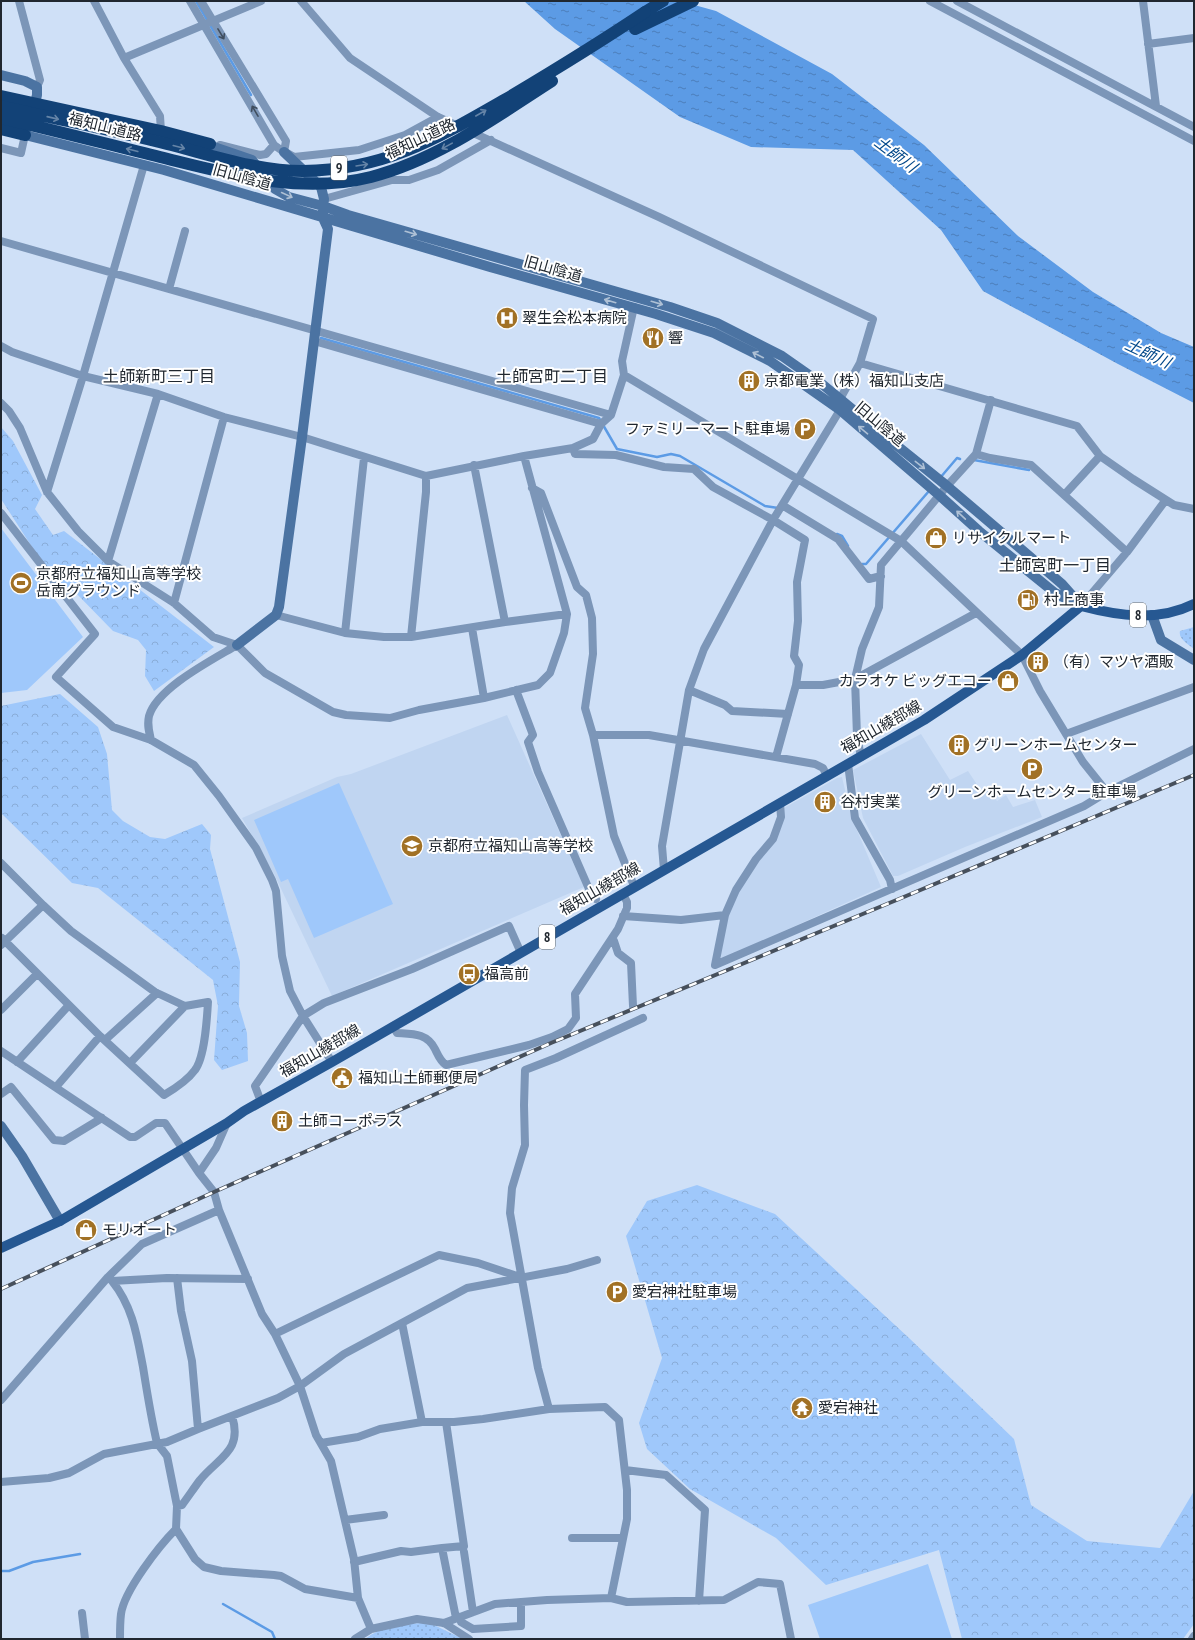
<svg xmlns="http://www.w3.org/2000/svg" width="1195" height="1640" viewBox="0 0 1195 1640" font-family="'PT Sans Narrow','Noto Sans JP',sans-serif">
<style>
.built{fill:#c0d5f1}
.grass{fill:url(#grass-dots)}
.forest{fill:url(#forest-crowns)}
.park{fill:#9fc8fb}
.water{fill:url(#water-ripples)}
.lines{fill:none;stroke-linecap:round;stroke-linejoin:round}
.stream{stroke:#5c9be5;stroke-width:2.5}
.street{stroke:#7c96b8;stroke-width:8}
.secondary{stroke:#4b73a2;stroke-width:10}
.primary{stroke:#265892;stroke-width:10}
.highway{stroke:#124277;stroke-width:12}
.rail-casing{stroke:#47505c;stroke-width:4}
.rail{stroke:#fff;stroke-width:2.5;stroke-dasharray:8;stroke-linecap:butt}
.highway-bridge{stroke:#124277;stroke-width:12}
.oneway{stroke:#404e5f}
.oneway2{stroke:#6584a7}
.oneway3{stroke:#aec0d5}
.labels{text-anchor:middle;stroke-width:4;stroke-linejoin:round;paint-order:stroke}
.shield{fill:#fff;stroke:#63686d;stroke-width:1}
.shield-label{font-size:14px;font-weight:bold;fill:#20272f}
.street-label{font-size:15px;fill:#20272f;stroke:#fff}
.poi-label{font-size:15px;fill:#20272f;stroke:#fff;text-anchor:start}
.water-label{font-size:16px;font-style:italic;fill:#004789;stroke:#fff}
.neighbourhood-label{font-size:16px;fill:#20272f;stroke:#fff}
</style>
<defs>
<pattern id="grass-dots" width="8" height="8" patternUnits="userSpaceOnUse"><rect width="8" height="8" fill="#9fc8fb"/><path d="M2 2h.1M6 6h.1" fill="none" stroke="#89acd7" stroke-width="1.8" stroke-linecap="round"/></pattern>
<pattern id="forest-crowns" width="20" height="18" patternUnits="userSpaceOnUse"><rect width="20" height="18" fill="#9fc8fb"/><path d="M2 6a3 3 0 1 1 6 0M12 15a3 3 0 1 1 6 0" fill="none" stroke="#89acd7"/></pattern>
<pattern id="water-ripples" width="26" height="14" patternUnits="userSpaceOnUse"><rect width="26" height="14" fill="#5c9be5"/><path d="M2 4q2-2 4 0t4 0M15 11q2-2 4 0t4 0" fill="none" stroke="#4c7eba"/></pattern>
</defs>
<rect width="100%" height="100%" fill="#cfe0f7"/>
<path class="built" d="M507,715l77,172 -252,109 -58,-122 -32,-56 95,-41 14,-3z
M921,734l29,46 18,-9 14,21 7,-4 8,13 9,-6 7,12 22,-7 7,17 -77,30 -67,29h-5l-30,-58 -10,-48z
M842,777l9,39 30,71 -159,72 -3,-5 3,-38 50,-77 12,-31 53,-30z"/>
<path class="grass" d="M1194,627v22c-6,-5 -16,-10 -14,-18z
M422,1623l12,2 29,14h-98c17,-13 36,-15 57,-16z"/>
<path class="forest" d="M1,427l12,14 29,54 -7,14 18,26 11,-4 150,116 -60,44 -9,-15 1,-26 -8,-10 -25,-9 -38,-39 -23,-14 -51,-79z
M60,694l38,33 9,27 5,56 11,11 27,16 15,2 37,-15 9,11 -1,14 30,113 -1,44 8,27 1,28 -26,9 -8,-10 4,-54 -5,-26 -115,-92 -26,-5 -71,-70v-107z
M697,1185l78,29 134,124 105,101 17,66 56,36 73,7 34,-57v133l-11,15h-221l-23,-89 -113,35 -50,-47 -86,-49 -43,-40 -8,-26 23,-65 -36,-122 21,-35z"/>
<path class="park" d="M1,528l82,109 -56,53 -26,3z
M339,783l54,121 -79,34 -26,-59 -7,3 -27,-62z
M928,1564l24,75h-132l-12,-34z"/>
<path class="water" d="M524,1h156l36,10 116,63 92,71 94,91 75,56 68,41 33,14v56l-76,-39 -135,-73 -42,-61 -88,-80 -102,-3 -71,-30 -125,-88z"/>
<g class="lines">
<path class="stream" d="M196,1l55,94
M321,338l278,80 18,31 40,8 14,-3 9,2 85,50 13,2
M974,460l55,10
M940,478l17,-20 3,1
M837,534l5,2 6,10
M862,564h4l63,-73
M1,1571h8l24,-9 47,-8
M223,1604l49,28 3,7"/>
<path class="street" d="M19,1l21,79 -3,7
M94,1l30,57 36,58 1,15
M190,1l84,144 10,7 2,-11 -85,-140
M301,1l49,57 88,59 221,100 214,102 -13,44 -20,36v11l-67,110 -69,129 -15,41 -27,156 2,24
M930,1l264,140
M957,1l237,126
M1143,1l13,105
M1148,44l46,-6
M124,58l137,-57
M220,145l40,10 6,-1 8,-9
M1,148l20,5 4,-18
M287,153l7,4 65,-7 46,-15 33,-18
M324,199l68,-19h17l29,-10 53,-30
M1,241l610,174
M169,289l16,-58
M314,341l287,83
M1,346l11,6 71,24 75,18 66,23 78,20 124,39 98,-20 49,-8 20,-9 8,-15 10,-9 13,-40 -2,-14 12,-54
M860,363l217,63 23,30 33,23 41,26 20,4
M624,375l277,166 121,114 18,36 43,71 24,30
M1,403l8,8 11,17 27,64 31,39 30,30 66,42 39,34 24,8 28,28 68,39 13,3 44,3 29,-8 65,-12 54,-13 12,-12 14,-40 3,-19 -43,-158
M573,448l2,6 41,1 48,12 30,2 19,18 60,33 32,20 -8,42 1,39 -4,35 5,9 -3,20
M976,454l14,4 41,7 96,87
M474,465l31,157
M532,488l9,5 36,94 9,8 6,23 1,36 -8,54 8,27 21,101 20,50
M47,492l36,-116 61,-211
M1065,494l35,-38
M782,505l56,34 31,40 12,-3
M1,513l94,121 -39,43 57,50 38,13 43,25 25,31 37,52 16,32 4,11 6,65 8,35 13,25 29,46
M108,561l50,-167
M174,603l50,-186
M1081,606l46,-54 38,-51
M276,615l69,18 39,4h27l94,-15 62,-8
M472,628l12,70
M345,633l19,-175
M411,637l15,-145v-16
M516,690l17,45 -5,7 10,30 51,117 7,10
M689,690l36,15 7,6 56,3
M1066,734l128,-47
M593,735h56l166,29 8,4 4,8
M151,740c-2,-8 -4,-15 -2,-24 8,-28 63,-56 88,-71
M776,757l20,-72h27l32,-6 121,-66
M861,757l-4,-21 -2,-57 7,-30 17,-42 2,-42 66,-79 29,-32 15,-54
M848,764l7,54 35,62 2,9
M780,803l1,14 -8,22 -17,20 -20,31 -11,25 -10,50 369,-159 23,-14 87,-43
M1,863l42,42
M623,916l58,4 44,-5
M2,938l98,98 -44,51
M612,938l2,3 4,12 13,10 2,43
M1,945l42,-40 28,26 84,61 30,14 23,-4c-1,16 -3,55 -13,68 -8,11 -19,18 -31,25l-64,-59
M1,1010l36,-36
M393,1026l4,7c16,1 30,0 38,16 3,6 5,12 11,16l83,-20 23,-8 16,-8 8,-11 -1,-24 43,-65 9,-21v-6l-4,-8
M105,1040l52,-47
M1,1051l129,86h5l21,-14h9l34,50 15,19 5,18 43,104 13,20 25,52 16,49 15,26 23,98 4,39 13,31 46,-10 27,4 25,16
M17,1062l52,-57
M130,1063l55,-57
M1,1094l10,-7 43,53 10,1 38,-23
M261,1102l-6,-16 48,-70 21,-13 88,-34 97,-43 12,27
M199,1173l17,-25 11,-25
M177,1278l4,33 11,50 6,68
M110,1279l2,2 55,-3 81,1
M112,1281c21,26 25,55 31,86 4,25 8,51 14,76l10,13 10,50 -1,23 19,30 9,8 17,4 53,4 7,1 24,13 53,9
M402,1323l20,99
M275,1334l164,-79 39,8 42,14
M1,1400l107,-123 34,-33 77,-34
M549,1409l-11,-41 -28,-155 2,-25 13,-43 -1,-40 1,-35 31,-12 87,-40
M446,1422l18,124 -22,2 14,70
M321,1443l37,-6 22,-8 42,-7h32l29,-3 66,-10 56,-2 14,13 8,70v29l-16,79
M625,1470l41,5 39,35 -6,91
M1,1482l48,-4 20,-5 35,-19 63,-12 31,-13 80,-31 22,-12 44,-32 123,-66 100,-19 30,-9
M177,1506l5,-1c6,-8 12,-17 18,-25 19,-23 43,-29 32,-64
M345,1520l39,-5
M572,1538h51
M464,1552l9,60
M354,1562l47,-11 10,1 31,-4
M82,1613l3,26
M459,1617l2,5 12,7 48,-3v-24
M444,1623l51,-19 52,-4 64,-2 16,4 97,-2 34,-18 22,2 11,55
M120,1639c0,-8 0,-17 1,-25 3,-23 38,-68 55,-85
M355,1639l16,-10
M1192,1639l2,-3"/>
<path class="secondary" d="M1,75l24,6 12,6v8l-4,16
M27,128l-2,7 139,35 326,97 166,47 58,19 56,28 70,49 99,85 40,36 76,62 26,13
M210,144l4,3 38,13 23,29 14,8 34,9 25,9 322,92 47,16 65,33 40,28 58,48 67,54 115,98 16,18
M1152,615l9,25 33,20
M237,645l39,-30 3,-8 23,-170 26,-208 -5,-11v-12l1,-7 -3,-12 -37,-35
M1,1126l21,30 38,65"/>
<path class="primary" d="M1,1248l59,-27 167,-98 17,-12 88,-49 592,-342 98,-65 59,-49c38,10 77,16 113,-2"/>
<path class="highway" d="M645,12l18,-11
M635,29l58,-28
M1,96l160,35 49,13
M1,129l24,6"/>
<g class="rail-casing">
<path id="rail" d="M1,1289l213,-97 337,-149 348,-144 295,-124"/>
</g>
<use href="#rail" class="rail"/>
<path class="highway-bridge" d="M1,106c55,13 111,24 166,38 44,11 90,27 136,27 82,-1 135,-33 203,-72 47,-28 93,-56 139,-87
M1,118c53,12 106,26 159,39 69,17 140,38 211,20 66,-17 125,-60 181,-96"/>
</g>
<defs><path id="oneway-shaft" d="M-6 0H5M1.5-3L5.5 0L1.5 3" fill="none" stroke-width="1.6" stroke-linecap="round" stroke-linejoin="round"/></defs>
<g class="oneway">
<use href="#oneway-shaft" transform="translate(221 34) rotate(59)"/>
<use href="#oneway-shaft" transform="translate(255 111) rotate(-120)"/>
</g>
<g class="oneway2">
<use href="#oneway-shaft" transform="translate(481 113) rotate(-30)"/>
<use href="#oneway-shaft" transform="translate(53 118) rotate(13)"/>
<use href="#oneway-shaft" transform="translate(447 146) rotate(151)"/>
<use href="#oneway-shaft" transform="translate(179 147) rotate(15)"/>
<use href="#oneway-shaft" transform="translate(132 150) rotate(-166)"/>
<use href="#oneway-shaft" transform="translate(362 165) rotate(-9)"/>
</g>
<g class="oneway3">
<use href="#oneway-shaft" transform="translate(287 195) rotate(25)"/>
<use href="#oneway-shaft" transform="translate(411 233) rotate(16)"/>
<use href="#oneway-shaft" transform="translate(610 301) rotate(-164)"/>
<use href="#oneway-shaft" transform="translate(657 303) rotate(16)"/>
<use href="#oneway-shaft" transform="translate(758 355) rotate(-153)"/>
<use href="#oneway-shaft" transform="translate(863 430) rotate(-140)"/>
<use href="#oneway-shaft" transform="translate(920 465) rotate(38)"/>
<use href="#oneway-shaft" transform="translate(961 515) rotate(-137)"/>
</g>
<defs>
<g id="hospital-disc" transform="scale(1.15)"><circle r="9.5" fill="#a17125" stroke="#fff"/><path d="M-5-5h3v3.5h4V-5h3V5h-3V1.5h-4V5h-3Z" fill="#fff"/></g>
<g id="restaurant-disc" transform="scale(1.15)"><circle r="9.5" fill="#a17125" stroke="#fff"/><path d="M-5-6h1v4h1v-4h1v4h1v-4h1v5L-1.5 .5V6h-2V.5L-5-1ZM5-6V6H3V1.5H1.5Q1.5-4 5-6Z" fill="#fff"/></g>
<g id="building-disc" transform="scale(1.15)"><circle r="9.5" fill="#a17125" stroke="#fff"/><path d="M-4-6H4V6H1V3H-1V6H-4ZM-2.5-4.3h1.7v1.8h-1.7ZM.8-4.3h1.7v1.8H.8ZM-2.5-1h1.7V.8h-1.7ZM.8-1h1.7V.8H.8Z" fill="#fff"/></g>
<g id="parking-disc" transform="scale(1.15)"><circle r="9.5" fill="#a17125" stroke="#fff"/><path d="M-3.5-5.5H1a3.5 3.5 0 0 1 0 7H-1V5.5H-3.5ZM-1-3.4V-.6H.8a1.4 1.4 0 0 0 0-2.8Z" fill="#fff"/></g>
<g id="shop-disc" transform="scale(1.15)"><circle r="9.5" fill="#a17125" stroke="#fff"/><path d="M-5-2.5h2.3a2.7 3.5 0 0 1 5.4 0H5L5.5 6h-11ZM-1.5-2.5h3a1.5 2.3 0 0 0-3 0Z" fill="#fff"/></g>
<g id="stadium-disc" transform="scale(1.15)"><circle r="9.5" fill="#a17125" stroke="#fff"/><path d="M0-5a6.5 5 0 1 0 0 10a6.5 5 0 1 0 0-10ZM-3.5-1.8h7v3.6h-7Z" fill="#fff"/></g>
<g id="fuel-disc" transform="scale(1.15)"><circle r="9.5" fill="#a17125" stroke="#fff"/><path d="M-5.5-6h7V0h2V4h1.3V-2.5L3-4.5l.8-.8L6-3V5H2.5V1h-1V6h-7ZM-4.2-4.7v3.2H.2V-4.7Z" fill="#fff"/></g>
<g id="school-disc" transform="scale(1.15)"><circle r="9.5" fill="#a17125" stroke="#fff"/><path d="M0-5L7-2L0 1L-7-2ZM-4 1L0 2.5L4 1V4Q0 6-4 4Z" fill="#fff"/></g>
<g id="bus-disc" transform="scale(1.15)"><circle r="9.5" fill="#a17125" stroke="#fff"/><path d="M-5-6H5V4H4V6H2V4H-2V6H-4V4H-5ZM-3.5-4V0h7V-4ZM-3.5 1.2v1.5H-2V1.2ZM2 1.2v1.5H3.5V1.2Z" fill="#fff"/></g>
<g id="civic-disc" transform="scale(1.15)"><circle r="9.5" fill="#a17125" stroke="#fff"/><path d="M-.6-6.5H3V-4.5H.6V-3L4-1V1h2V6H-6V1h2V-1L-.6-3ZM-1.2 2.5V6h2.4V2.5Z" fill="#fff"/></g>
<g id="temple-disc" transform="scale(1.15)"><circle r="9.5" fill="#a17125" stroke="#fff"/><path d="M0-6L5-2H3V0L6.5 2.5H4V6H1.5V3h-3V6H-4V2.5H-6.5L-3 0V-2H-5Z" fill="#fff"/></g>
</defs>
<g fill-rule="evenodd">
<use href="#hospital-disc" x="507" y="318"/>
<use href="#restaurant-disc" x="653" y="338"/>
<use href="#building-disc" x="749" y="381"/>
<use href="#parking-disc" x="805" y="429"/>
<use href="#shop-disc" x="936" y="538"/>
<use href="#stadium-disc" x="21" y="583"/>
<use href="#fuel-disc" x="1028" y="600"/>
<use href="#building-disc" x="1038" y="662"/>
<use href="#shop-disc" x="1008" y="681"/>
<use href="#building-disc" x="959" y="745"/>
<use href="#parking-disc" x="1032" y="769"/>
<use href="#building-disc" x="825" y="802"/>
<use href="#school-disc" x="412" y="846"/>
<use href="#bus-disc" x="469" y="974"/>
<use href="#civic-disc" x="342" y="1078"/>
<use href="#building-disc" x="282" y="1121"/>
<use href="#shop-disc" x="86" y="1230"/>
<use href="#parking-disc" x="617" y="1292"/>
<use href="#temple-disc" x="802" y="1408"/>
</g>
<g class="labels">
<g class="shield">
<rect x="331" y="156" width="16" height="24" rx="3"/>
<rect x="1130" y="603" width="16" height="24" rx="3"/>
<rect x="539" y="925" width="16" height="24" rx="3"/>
</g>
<g class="shield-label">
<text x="339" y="173">9</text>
<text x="1138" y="620">8</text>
<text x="547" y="942">8</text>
</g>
<g class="street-label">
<text transform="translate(105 127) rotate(14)" y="5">福知山道路</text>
<text transform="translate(420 139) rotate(-25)" y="5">福知山道路</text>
<text transform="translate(242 177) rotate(16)" y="5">旧山陰道</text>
<text transform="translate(553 269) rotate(16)" y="5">旧山陰道</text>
<text transform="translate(880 424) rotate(40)" y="5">旧山陰道</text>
<text transform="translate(881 727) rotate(-30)" y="5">福知山綾部線</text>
<text transform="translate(600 889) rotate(-30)" y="5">福知山綾部線</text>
<text transform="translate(320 1051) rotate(-30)" y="5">福知山綾部線</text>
</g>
<g class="poi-label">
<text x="522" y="323">翠生会松本病院</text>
<text x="668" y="343">響</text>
<text x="764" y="386">京都電業（株）福知山支店</text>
<text x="790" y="434" text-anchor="end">ファミリーマート駐車場</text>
<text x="952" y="543">リサイクルマート</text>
<text x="36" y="579">京都府立福知山高等学校<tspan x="36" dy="17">岳南グラウンド</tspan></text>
<text x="1044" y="605">村上商事</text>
<text x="1054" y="667">（有）マツヤ酒販</text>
<text x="992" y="686" text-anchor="end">カラオケ ビッグエコー</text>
<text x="974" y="750">グリーンホームセンター</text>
<text x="1032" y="797" text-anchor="middle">グリーンホームセンター駐車場</text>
<text x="840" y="807">谷村実業</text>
<text x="428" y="851">京都府立福知山高等学校</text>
<text x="484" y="979">福高前</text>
<text x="358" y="1083">福知山土師郵便局</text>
<text x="298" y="1126">土師コーポラス</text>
<text x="102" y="1235">モリオート</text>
<text x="632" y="1297">愛宕神社駐車場</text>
<text x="818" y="1413">愛宕神社</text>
</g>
<g class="water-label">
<text transform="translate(896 154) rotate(37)" y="6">土師川</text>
<text transform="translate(1148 353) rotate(25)" y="6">土師川</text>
</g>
<g class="neighbourhood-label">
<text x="159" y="382">土師新町三丁目</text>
<text x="552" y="382">土師宮町二丁目</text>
<text x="1055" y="571">土師宮町一丁目</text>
</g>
</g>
<rect width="1195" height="1640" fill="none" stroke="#20272f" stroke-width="4"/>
</svg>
